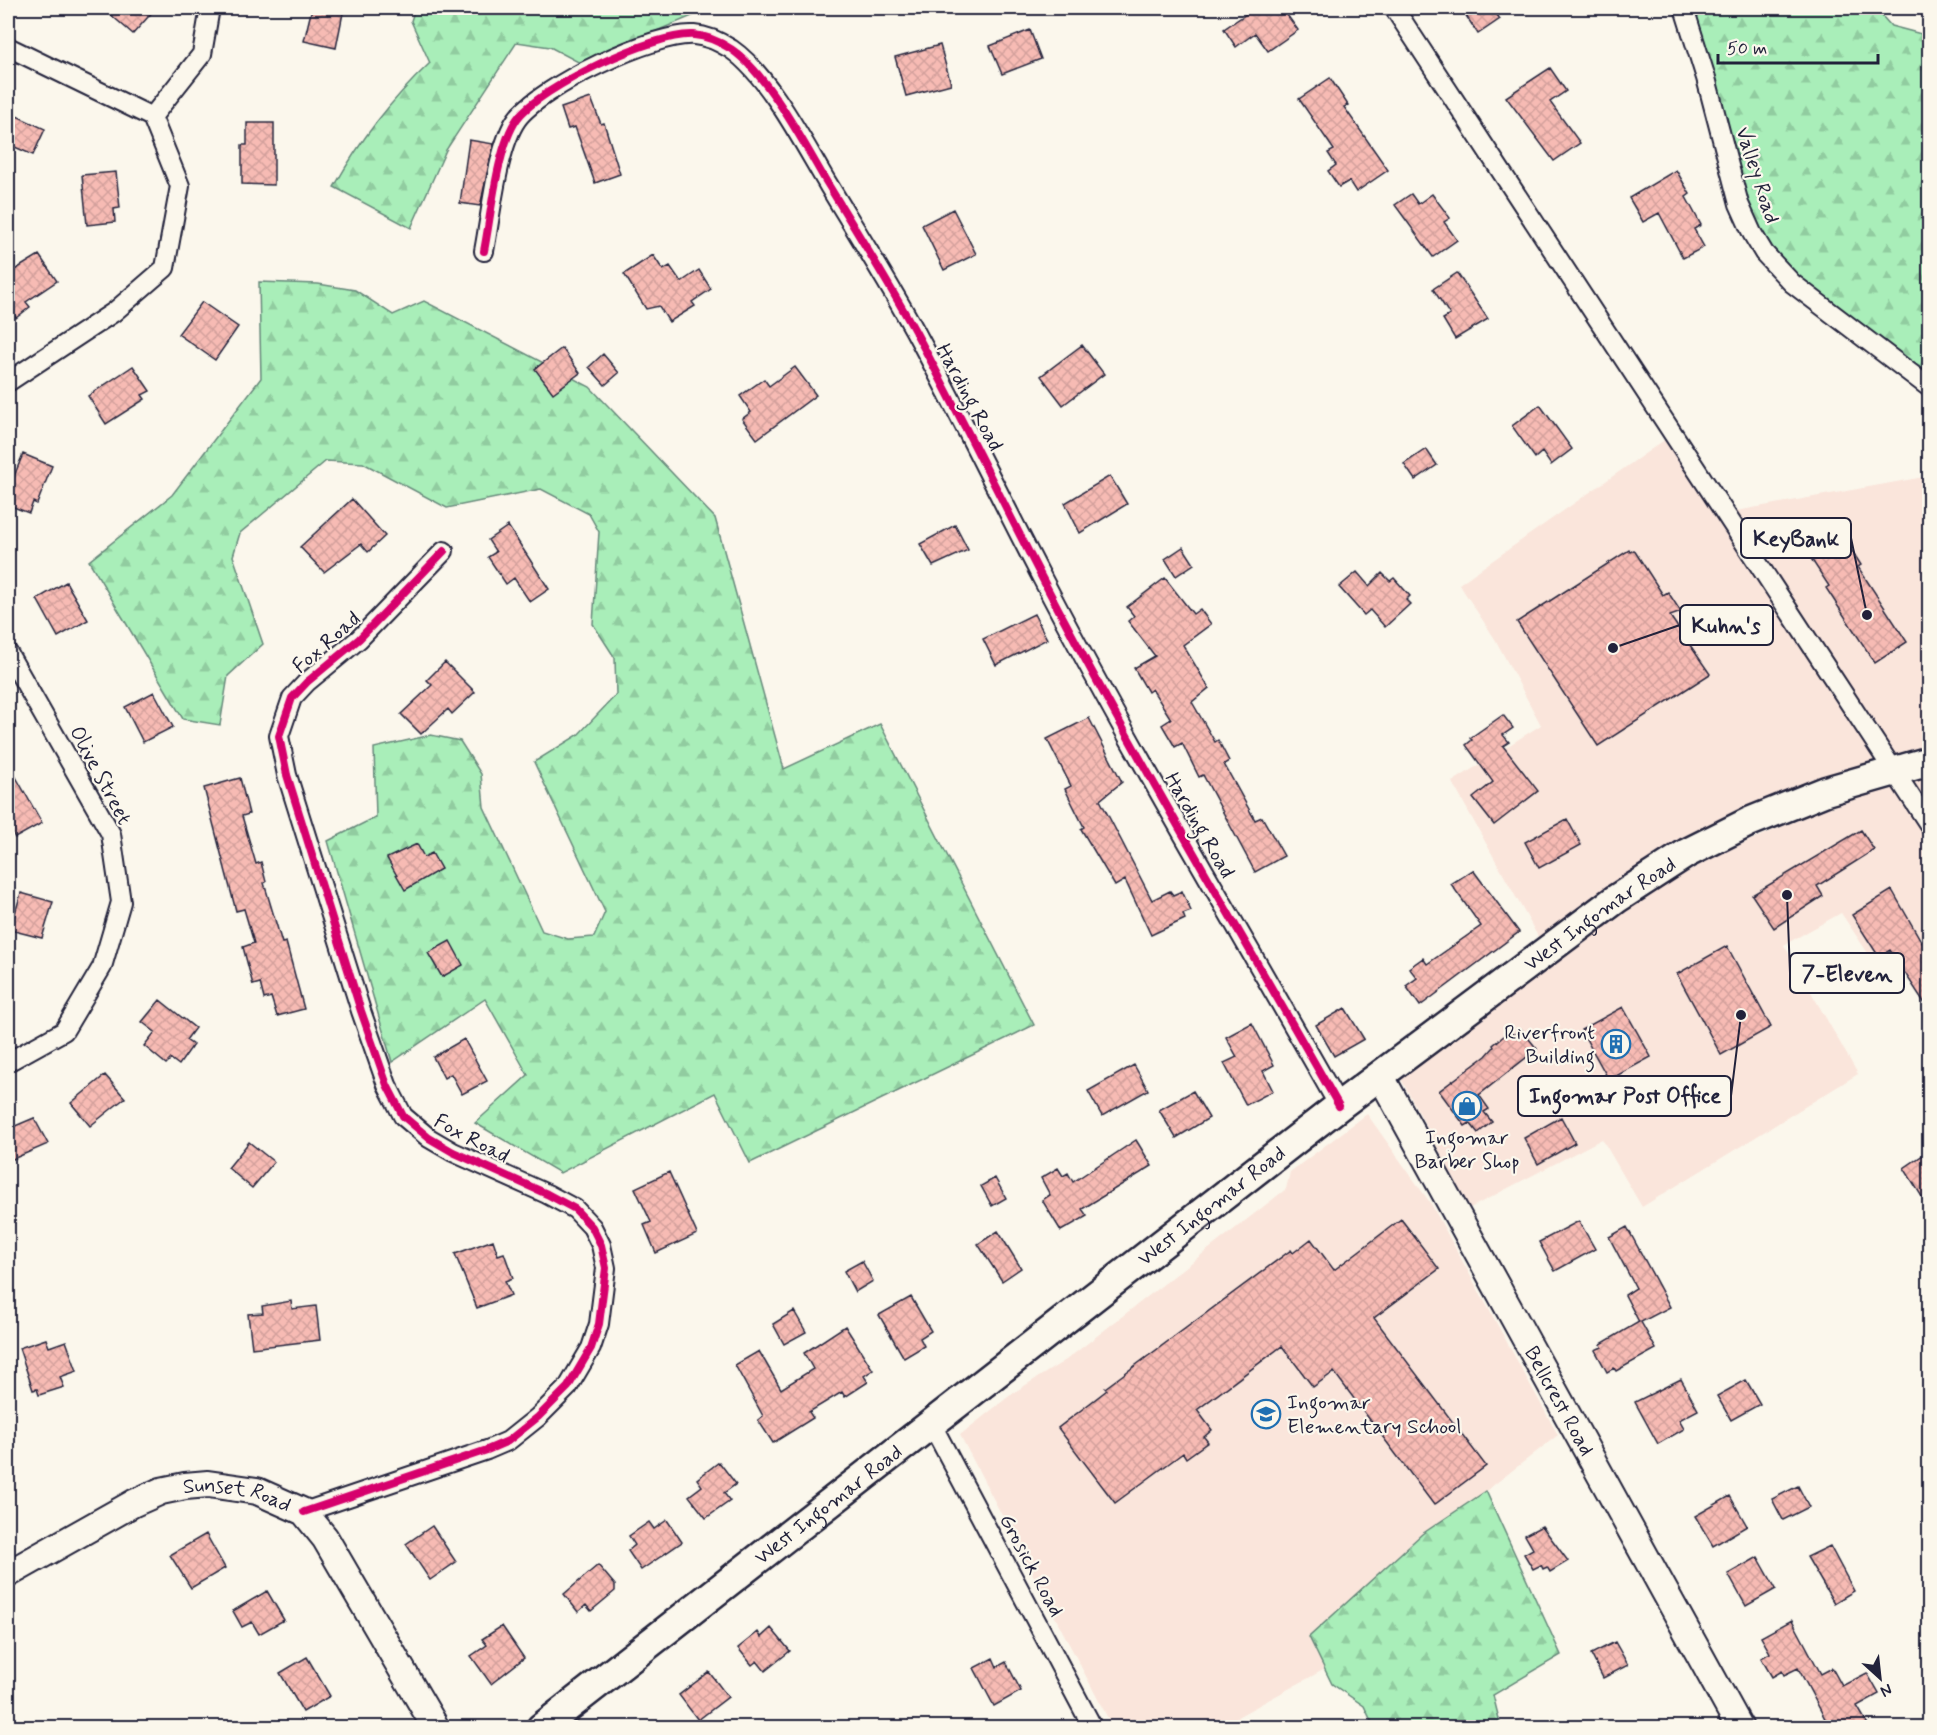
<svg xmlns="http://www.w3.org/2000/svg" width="1937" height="1735" viewBox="0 0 1937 1735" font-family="Mynerve,sans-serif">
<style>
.built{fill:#fae5db}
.forest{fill:url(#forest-firs);stroke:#66887a;stroke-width:1.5}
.building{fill:url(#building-cross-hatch);stroke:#22223b;stroke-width:1.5}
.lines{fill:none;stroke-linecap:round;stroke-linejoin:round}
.street-casing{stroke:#22223b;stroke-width:22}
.secondary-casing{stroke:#22223b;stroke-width:30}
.primary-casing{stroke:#22223b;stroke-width:33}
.street{stroke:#fbf7ec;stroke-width:18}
.secondary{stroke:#fbf7ec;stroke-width:26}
.primary{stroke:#fbf7ec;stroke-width:28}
.cycleway-casing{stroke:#fbf7ec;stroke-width:11}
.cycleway{stroke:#d6006c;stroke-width:8}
.labels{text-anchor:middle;stroke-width:4.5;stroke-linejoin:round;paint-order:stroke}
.street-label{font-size:21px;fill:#22223b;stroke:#fbf7ec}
.poi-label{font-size:21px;fill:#22223b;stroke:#fbf7ec;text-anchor:end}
.leader{fill:none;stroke:#22223b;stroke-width:2}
.callout-dot{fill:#22223b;stroke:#fbf7ec;stroke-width:2}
.callout{fill:#fbf7ec;stroke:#22223b;stroke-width:2}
.callout-label{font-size:22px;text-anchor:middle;font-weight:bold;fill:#22223b}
</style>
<defs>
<pattern id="forest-firs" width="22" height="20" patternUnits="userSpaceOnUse" patternTransform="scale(1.5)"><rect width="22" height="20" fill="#a9eeb9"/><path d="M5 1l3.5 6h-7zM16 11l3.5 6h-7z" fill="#91cca0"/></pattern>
<pattern id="building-cross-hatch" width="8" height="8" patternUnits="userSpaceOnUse" patternTransform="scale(1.5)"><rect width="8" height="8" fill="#f7bbb4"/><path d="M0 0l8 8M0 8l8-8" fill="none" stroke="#d3a09c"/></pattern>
</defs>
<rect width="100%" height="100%" fill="#fbf7ec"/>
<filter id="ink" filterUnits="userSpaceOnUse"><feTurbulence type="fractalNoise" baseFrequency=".0167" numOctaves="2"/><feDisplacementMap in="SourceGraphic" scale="12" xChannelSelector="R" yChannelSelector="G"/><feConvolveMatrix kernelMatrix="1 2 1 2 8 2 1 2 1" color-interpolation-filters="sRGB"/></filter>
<g filter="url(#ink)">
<path class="built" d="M1673,434l52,79 204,-37v285l-116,34 -267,156 -94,-169 89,-57 -46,-86 -36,-55z
M1929,776v155l-53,34 -35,-52 -57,32 74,129 -216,133 -40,-68 -132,69 -69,-129 245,-183 73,-42 102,-44z
M1367,1114l64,90 127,231 -72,56 -64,43 -113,103 16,32 -106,58 -106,1 -153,-293 53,-42 53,-33 220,-171 4,-17z"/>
<path class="forest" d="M415,8h284l-2,6 -117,49 -30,-16 -33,-5 -71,108 -35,78 -77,-41c27,-48 56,-86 96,-124l-19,-42z
M1684,8h191l16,18 38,10v352l-165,-135z
M259,282l59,2 37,6 38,25 31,-14 166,86 125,131 69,251 96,-45 154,301 -284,138 -35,-70 -155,80 -85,-50 53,-48 -43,-76 -93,63 -64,-221 48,-24 -2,-69 57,-13 29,6 21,33 3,33 58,124 26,8 26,-2 11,-25 -71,-150 44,-27 38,-40 -1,-37 -22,-34 6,-92 -10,-18 -48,-25 -94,19 -84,-45 -37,-2 -86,72 -7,23 30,88 -35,32 -8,49 -37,-6 -94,-158 83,-66 89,-117z
M1486,1491l75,164 -68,40 8,32h-127l-10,-21 -32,-22 -23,-47 113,-103z"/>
<path class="building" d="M103,8h53l-23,26z
M312,8h32l-8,40 -32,-7z
M1255,8h27l16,22 -30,21 -13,-18 -19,14 -12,-18z
M1461,8h31l8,11 -22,15z
M1030,30l11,29 -39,15 -12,-28z
M940,45l11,39 -45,12 -11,-39z
M1550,68l16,23 -16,11 30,41 -26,18 -48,-64z
M1330,78l18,27 -4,2 44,63 -32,22 -7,-11 -10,6 -11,-16 8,-6 -8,-12 6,-3 -35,-51z
M591,98l10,26 3,-1 16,51 -25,9 -20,-56 -7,2 -7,-21z
M8,112l37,17 -12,26 -25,-11z
M247,123h27v62l-32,-1v-39h5z
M469,140l25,4 -14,62 -20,-3z
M1676,170l14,24 -4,3 15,28 -7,4 10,18 -21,11 -24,-45 -16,9 -14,-24z
M116,172l4,36 -6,1 1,13 -28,3 -5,-50z
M1411,194l7,10 14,-10 18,24 -6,4 13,18 -24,17 -38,-52z
M953,209l23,45 -32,16 -22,-45z
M39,255l18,26 -31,21 4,5 -14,11 -4,-6 -4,3v-41z
M653,255l10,15 7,-4 11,16 18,-12 12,19 -19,13 3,4 -26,16 -10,-16 -13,3 -22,-35z
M1457,273l31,46 -33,20 -12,-20 7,-4 -17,-26z
M202,302l36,25 -23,33 -37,-26z
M1082,345l22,29 -41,31 -22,-29z
M562,348l18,25 -27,20 -18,-24z
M603,354l16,19 -14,12 -16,-18z
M133,366l17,25 -8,4 3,4 -39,25 -18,-28z
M795,367l21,28 -59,44 -15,-20 9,-7 -11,-16 24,-17 5,7z
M1540,405l32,44 -21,16 -9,-13 -7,6 -23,-32z
M1426,449l11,16 -22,15 -11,-16z
M23,454l29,12 -15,38 -4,-2 -4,11 -21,-8v-14z
M1110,476l17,28 -47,29 -15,-30z
M352,499l33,37 -17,16 -7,-8 -37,28 -24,-25z
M955,525l13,25 -35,16 -13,-22z
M508,526l41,63 -19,13 -16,-24 -8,6 -18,-27 8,-5 -8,-12z
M1837,527l24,38 -3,2 49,75 -32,21 -49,-75 3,-2 -25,-38z
M1183,547l11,17 -18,12 -11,-17z
M1629,550l1,2 4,-2 29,45 5,-3 13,20 -11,4 40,58 -112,72 -81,-124z
M1357,572l12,14 13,-13 8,8 4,-3 16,18 -4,4 4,4 -25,23 -15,-17 -6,5 -25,-28z
M1165,578l28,36 7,-5 11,15 -28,21 26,43 -17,14 23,40 3,-2 11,21 -5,3 31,56 7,-3 22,39 -29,16 -52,-97 -4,2 -17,-34 -7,4 -13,-22 9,-6 -19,-30 -4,3 -14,-24 21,-12 -27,-35 6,-5 -7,-9z
M66,582l22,38 -30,17 -21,-38z
M1034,614l13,25 -51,26 -13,-26z
M445,662l30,30 -23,22 -4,-5 -27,25 -20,-20 31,-29 -5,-5z
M154,692l19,35 -30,15 -18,-35z
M1503,715l10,13 -10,7 6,7 -6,4 35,45 -44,34 -21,-27 20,-16 -27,-37 6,-5 -2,-2z
M1089,718l33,64 -22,18 21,40 31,60 18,-9 3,4 9,-4 9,20 -8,3 2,5 -34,16 -26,-55 -10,6 -34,-57 3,-2 -19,-38 6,-3 -24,-47z
M8,763l34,60 -27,15 -7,-13z
M240,778l9,36 -7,2 14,48 5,-2 5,20 -2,1 18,60 4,-1 18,67 -27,7 -6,-19 -7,2 -4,-16 -7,2 -10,-38 11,-4 -10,-34 -8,2 -32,-123z
M1567,819l14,26 -42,23 -14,-26z
M1861,830l13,20 -57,36 6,10 -49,32 -22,-33z
M417,844l7,13 8,-4 9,16 -36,21 -18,-32z
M1473,870l46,62 -99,74 -14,-20 11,-8 -8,-10 14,-10 4,6 54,-38 -30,-42z
M1892,890l37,65v55l-39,-60 -11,7 -27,-42z
M21,893l32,9 -11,36 -32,-8z
M450,941l13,24 -21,12 -14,-24z
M1727,946l44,81 -50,28 -44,-81z
M160,1000l35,28 -9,12 7,5 -14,20 -8,-6 -5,5 -22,-18 11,-14 -13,-10z
M1623,1007l28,50 -42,23 -28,-50z
M1345,1008l19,31 -30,17 -18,-31z
M1252,1023l22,42 -11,6 10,20 -27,14 -22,-42 13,-6 -11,-20z
M1521,1029l16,20 -58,46 10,14 -5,3 8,10 -14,11 -8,-10 -5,3 -26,-35 47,-35 8,-9 -1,-2 17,-14 3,4z
M464,1039l23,42 -25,13 -11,-20 -7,4 -11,-21z
M1134,1065l14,25 -46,26 -14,-25z
M105,1075l20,23 -35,28 -19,-23z
M1193,1091l16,27 -33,20 -17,-28z
M1561,1117l14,26 -37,21 -14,-26z
M34,1118l14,26 -40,17v-32z
M1136,1140l16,26 -70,43 5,7 -26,15 -19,-31 8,-5 -9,-17 17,-10 5,8 5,-3 5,9z
M249,1142l25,20 -22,26 -24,-20z
M1929,1151v57l-25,-40z
M669,1172l28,62 -41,19 -12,-28 7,-3 -16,-34z
M995,1178l11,20 -14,8 -11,-20z
M1401,1219l38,50 -65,49 112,148 -52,39 -100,-133 -21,15 -31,-41 -85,64 15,20 -8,7 4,5 -22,16 -3,-5 -68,50 -57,-75 49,-38 -2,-2 186,-138 2,3 18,-14 23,31z
M1579,1221l16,28 -40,22 -16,-29z
M1627,1227l43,80 -29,15 15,27 -40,22 -2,-3 -7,4 -12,-22 7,-3 -1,-3 38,-22 -14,-27 11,-7 -27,-51z
M998,1231l23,37 -19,13 -24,-37z
M493,1240l5,15 6,-2 9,25 -8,3 6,14 -34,13 -22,-54z
M862,1261l11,20 -18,11 -11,-21z
M911,1297l20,34 -11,7 4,8 -20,12 -25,-43z
M291,1301l1,8 24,-3 4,34 -68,8 -4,-34 15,-1 -1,-7z
M794,1311l12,21 -22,12 -11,-20z
M845,1326l28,44 -9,6 4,6 -23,15 -3,-5 -33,20 4,6 -40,25 -15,-23 5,-4 -28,-51 24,-14 22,38 32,-20 -9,-16z
M46,1339l3,8 17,-6 11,30 -17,6 4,10 -25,8 -2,-6 -4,1 -14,-42z
M1681,1379l17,31 -19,10 5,9 -26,15 -23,-42z
M1746,1380l14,24 -29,16 -14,-24z
M719,1462l17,22 -12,9 6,8 -24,17 -17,-22 13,-10 -5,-7z
M1798,1486l11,21 -26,13 -11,-21z
M1730,1496l17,30 -34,20 -18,-30z
M667,1520l15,22 -41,28 -13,-19 7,-6 -6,-9 20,-14 5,7z
M432,1526l24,36 -26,18 -24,-36z
M1542,1526l26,35 -18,11 -3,-5 -4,2 -2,-4 -8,4 -9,-15 9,-5 -8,-14z
M206,1534l19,34 -34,20 -21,-33z
M1830,1546l24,45 -20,12 -27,-46z
M1758,1557l18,32 -30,17 -18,-32z
M598,1565l17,20v6l-24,20 -5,-6 -8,7 -14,-18z
M267,1591l17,29 -25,14 -7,-12 -10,5 -9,-16z
M1792,1620l29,54 11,-6 10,18 25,-13 12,21 -22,12 13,22h-40l-32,-60 -14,7 -2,-4 -10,6 -11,-19 9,-5 -9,-16z
M502,1626l22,32 -33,26 -20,-28 16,-11 -5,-6z
M771,1628l19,23 -25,20 -8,-10 -5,4 -14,-17 20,-16 3,5z
M1615,1642l13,23 -25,13 -12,-24z
M307,1657l23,39 -27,16 -23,-39z
M993,1658l4,9 9,-5 15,29 -27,15 -20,-38z
M709,1672l19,25 -30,23 -19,-25z"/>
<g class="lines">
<g class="street-casing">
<path id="street" d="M1394,8l536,818
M1684,8l22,70 33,126 13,29 12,20 28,30 138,105
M8,47l144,70
M484,251c7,-35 13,-104 33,-132 23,-32 138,-87 177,-84 14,1 26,7 37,14 38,26 74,97 98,137 29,48 59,96 86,145 43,80 83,162 125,243 93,180 199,355 299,532
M8,382l106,-70 51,-44 15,-82 -28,-69 50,-63 8,-46
M8,653l103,181 10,68 -19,65 -38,64 -56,31
M931,1423l162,305
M304,1512l183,-62 21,-9 30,-24 30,-30 23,-39 8,-24 7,-56 -5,-23 -9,-18 -17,-18 -28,-15 -94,-42 -24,-14 -26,-22 -16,-31 -26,-74 -74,-236 -8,-39 13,-38 15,-16 52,-43 85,-88"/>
</g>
<g class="secondary-casing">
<g id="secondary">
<path id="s1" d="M1380,1075l360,653"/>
<path id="s2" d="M8,1574l126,-71 27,-12 24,-5 23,-2 49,7 47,21 21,26 111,190"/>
</g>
</g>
<g class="primary-casing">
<g id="primary">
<path id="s3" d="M541,1728l798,-622 277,-207 71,-46 62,-31 77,-31 104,-30"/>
</g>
</g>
<use href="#street" class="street"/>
<use href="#secondary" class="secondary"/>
<use href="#primary" class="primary"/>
<g class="cycleway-casing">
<path id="cycleway" d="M484,251c7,-35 13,-104 33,-132 23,-32 138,-87 177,-84 14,1 26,7 37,14 38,26 74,97 98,137 29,48 59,96 86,145 43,80 83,162 125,243 93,180 199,355 299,532
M304,1512l183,-62 21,-9 30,-24 30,-30 23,-39 8,-24 7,-56 -5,-23 -9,-18 -17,-18 -28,-15 -94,-42 -24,-14 -26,-22 -16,-31 -26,-74 -74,-236 -8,-39 13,-38 15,-16 52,-43 85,-88"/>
</g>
<use href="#cycleway" class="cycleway"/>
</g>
</g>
<defs>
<g id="building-ring" transform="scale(1.5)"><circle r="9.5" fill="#fbf7ec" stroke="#1f6fb2" stroke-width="1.5"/><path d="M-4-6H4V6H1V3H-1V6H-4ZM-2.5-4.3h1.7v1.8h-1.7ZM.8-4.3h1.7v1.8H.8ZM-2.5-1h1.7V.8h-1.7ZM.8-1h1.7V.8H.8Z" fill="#1f6fb2"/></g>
<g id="shop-ring" transform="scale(1.5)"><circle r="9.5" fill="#fbf7ec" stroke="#1f6fb2" stroke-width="1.5"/><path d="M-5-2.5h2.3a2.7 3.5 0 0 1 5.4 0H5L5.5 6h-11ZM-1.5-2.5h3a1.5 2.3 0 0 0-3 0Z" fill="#1f6fb2"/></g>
<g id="school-ring" transform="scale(1.5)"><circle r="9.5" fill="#fbf7ec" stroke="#1f6fb2" stroke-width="1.5"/><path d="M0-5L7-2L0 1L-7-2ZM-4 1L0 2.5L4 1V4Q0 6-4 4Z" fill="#1f6fb2"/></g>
</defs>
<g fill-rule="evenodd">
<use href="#building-ring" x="1616" y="1044"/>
<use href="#shop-ring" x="1467" y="1106"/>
<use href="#school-ring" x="1266" y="1414"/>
</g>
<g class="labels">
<g class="street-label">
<text transform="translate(1758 175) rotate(72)" y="7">Valley Road</text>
<text transform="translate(970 397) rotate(62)" y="7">Harding Road</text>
<text transform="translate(326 642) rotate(-41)" y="7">Fox Road</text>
<text transform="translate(101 775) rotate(62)" y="7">Olive Street</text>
<text transform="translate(1200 825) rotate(60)" y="7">Harding Road</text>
<text dy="7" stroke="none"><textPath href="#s3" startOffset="1336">West Ingomar Road</textPath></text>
<text transform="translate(472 1138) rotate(28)" y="7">Fox Road</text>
<text dy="7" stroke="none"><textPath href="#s3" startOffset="850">West Ingomar Road</textPath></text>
<text dy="7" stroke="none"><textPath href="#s1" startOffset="372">Bellcrest Road</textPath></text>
<text dy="7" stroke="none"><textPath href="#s2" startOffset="252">Sunset Road</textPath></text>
<text dy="7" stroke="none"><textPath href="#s3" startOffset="364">West Ingomar Road</textPath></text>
<text transform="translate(1032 1565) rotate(62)" y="7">Grosick Road</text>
</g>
<g class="poi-label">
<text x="1595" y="1039">Riverfront<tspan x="1595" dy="24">Building</tspan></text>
<text x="1467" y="1144" text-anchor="middle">Ingomar<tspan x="1467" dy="24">Barber Shop</tspan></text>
<text x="1287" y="1409" text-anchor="start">Ingomar<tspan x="1287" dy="24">Elementary School</tspan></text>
</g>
</g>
<path class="leader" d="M1867 615L1851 538M1613 648L1680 625M1787 895L1790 973M1741 1015L1731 1096"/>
<g class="callout-dot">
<circle cx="1867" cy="615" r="6"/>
<circle cx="1613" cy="648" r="6"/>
<circle cx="1787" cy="895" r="6"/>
<circle cx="1741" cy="1015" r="6"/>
</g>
<g class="callout">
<rect x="1741" y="518" width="110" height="40" rx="6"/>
<rect x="1680" y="605" width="93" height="40" rx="6"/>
<rect x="1790" y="953" width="114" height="40" rx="6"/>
<rect x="1518" y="1076" width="213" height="40" rx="6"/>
</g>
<g class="callout-label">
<text x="1796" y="546">KeyBank</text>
<text x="1726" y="633">Kuhn's</text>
<text x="1847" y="981">7-Eleven</text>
<text x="1625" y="1103">Ingomar Post Office</text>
</g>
<rect width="1937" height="1735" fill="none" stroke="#fbf7ec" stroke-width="30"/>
<rect x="15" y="15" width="1907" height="1705" fill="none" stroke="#22223b" stroke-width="2" filter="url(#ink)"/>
<g transform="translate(1880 1678) rotate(153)" stroke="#fbf7ec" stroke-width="4.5" paint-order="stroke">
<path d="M0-4.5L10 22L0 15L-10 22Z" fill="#22223b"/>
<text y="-9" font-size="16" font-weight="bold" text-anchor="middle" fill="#22223b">N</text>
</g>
<path d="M1718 54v9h160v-9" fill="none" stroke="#22223b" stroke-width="3"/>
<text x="1727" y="54" font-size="18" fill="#22223b" stroke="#fbf7ec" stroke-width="4.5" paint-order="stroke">50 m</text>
</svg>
